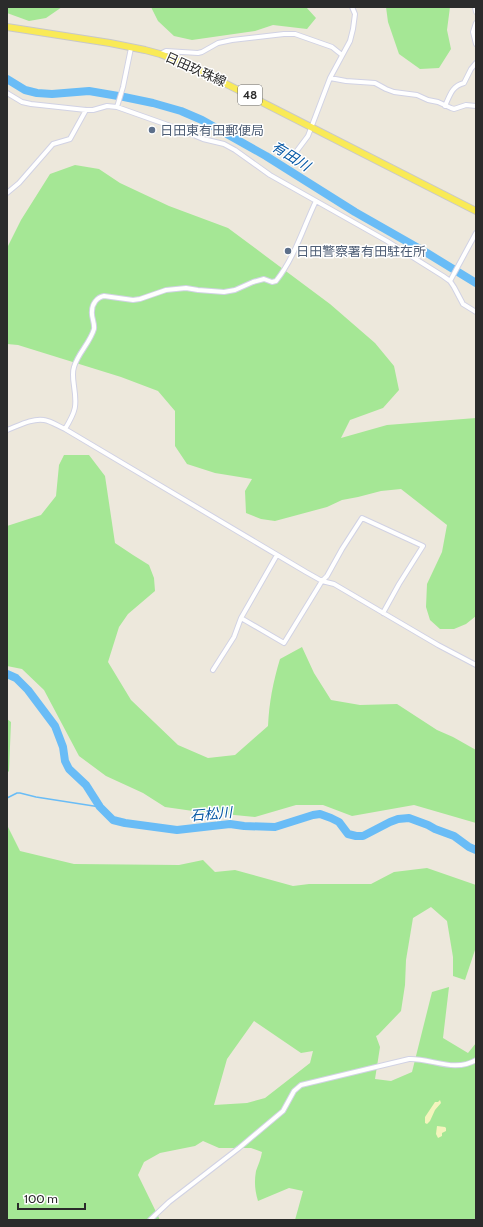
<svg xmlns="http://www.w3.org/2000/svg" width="483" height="1227" viewBox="0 0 483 1227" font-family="Cabin,'Noto Sans JP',sans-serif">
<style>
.green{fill:#a5e795;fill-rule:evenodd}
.sand{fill:#f4f4bd}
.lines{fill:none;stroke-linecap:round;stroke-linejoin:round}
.stream{stroke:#69bcf6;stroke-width:1.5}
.river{stroke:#69bcf6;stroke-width:8}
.minor-casing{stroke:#d1d2e4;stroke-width:6}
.primary-casing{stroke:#c8c8c8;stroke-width:8}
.minor{stroke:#fff;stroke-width:4}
.primary{stroke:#f9ea56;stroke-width:6}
.service-dot{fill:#5c6f8a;stroke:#fff;stroke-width:1.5}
.labels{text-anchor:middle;stroke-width:3;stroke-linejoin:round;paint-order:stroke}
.shield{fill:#fff;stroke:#6b6b6b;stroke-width:1}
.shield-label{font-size:12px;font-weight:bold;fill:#2b2b2b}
.street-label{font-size:13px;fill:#2b2b2b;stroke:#fff}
.service-label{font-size:13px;fill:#4e5e75;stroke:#fff;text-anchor:start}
.water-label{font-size:14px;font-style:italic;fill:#0557a4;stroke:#fff}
</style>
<rect width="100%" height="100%" fill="#ede8dc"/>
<path class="green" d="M7,7h55l-16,11 -17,3 -22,-8z
M151,7h155l10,11 -9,11 -34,-4 -18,6 -63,9 -18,-4 -16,-15z
M386,7h64l-3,23 4,19 -12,19 -19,1 -21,-15 -11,-32z
M75,165l24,4 21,14 49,23 59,22 102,76 45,39 19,23 5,24 -16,18 -33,12 -9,18 46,-13 89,-7v198l-10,8 -12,5h-14l-10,-9 -4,-13 1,-23 15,-32 5,-27 -46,-36 -20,2 -23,6 -16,3 -15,7 -52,14 -14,-2 -15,-6 -1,-22 7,-12 -37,-6 -28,-9 -12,-18v-35l-17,-20 -37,-14 -103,-32 -11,-1v-96l14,-28 29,-46z
M64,455h25l16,21 10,67 18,12 16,10 5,13 1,13 -27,23 -9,13 -11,35 23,38 47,45 30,13 27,-3 33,-29c1,-23 5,-44 12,-67l22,-12 12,26 17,27 29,5 37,-1 40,26 16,7 23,13v73l-62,-18 -62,11 -29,-11h-27l-41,12 -62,-6 -28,-4 -22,-14 -37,-17 -27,-20 -35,-66 -22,-21 -15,-3v-140l34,-11 15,-19 3,-31z
M7,719l4,3 -2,49 -2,2z
M7,825l13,26 54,13 105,1 24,-5 12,12 20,-2 58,16 16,-2h62l23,-12 33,-4 49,17v66l-1,-1 -10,30 -12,-4v-19l-6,-36 -16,-14 -18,11 -7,42 -1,25 -4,26 -23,24 -2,1 4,11 -5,32 16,2 21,-9 20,-80 17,-5 -6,51 25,15 8,-10v177h-181l8,-29 -14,-3 -31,13c-3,-10 -4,-19 -2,-30 2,-6 5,-12 6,-19l-11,-4h-32l-16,-7 -8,5 -35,7 -16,9 -6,13 22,45h-153zM254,1021l47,32 12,-2 -3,12 -45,35 -18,5 -33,2 13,-46z"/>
<path class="sand" d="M440,1100l1,3 -6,7 -5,11 -3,3 -2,-1v-6l10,-15h3z
M437,1126l8,1 1,1v3l-4,2v3l-4,2 -2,-4z"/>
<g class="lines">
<path class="stream" d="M7,798l10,-5h3l16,4 64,10"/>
<path class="river" d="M7,79l18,11 12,3 15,1 37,-3 35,6 29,6 28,8 21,9 64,36 89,56 72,41 49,30
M7,674l9,4 12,12 27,36 8,21 2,14 4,8 17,16 14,22 13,13 12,3 52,7 53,-6 14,2 31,1 38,-12 7,-1 11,4 8,4 9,12 8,2h7l27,-14 8,-3 11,-1 19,7 7,4 19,7 15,11 7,3"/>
<g class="minor-casing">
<path id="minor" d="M475,7l1,5
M476,23l-3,9 3,12
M160,54l6,-3 32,2 4,-1 16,-9 14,-3 52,-6h11l37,13 10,8
M330,78l16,3 29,2 11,6 8,3 23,3 11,5 10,2 13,6 3,1 12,-4 10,1
M7,93l15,9 9,2 55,6h7l14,-4 10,1 62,22 24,10 21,5 11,6 35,25 117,66 56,35 7,5 4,6 9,17 13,8
M445,106c5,-11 7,-20 19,-23l7,-14 5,-6
M117,107l6,-20 8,-39
M296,152l12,-16 22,-58 20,-37 3,-12 2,-15 -3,-7
M7,193l12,-10 34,-39 17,-5 16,-29
M450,281l26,-48
M65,429c11,-18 12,-23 9,-43 -1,-7 -2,-13 0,-19 4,-14 16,-24 20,-38 1,-6 -3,-12 -2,-18 0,-7 5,-14 12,-15l29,4 7,-1 26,-9 20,-2 12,2 26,2 11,-2 18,-8 11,-3 8,3 4,-1c19,-24 27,-53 40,-80
M7,430c11,-4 25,-12 37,-10 7,1 14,6 21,9l241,143 16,9 12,3 104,61 38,20
M241,618l43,25 38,-62 5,-5 15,-27 20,-31 61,28 -24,38 -16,29
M213,670l21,-33 7,-19 36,-63
M150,1220l19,-18 70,-54 44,-37 11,-20 7,-6 108,-26c22,-1 45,14 67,1"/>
</g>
<g class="primary-casing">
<path id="primary" d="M7,27l103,16 35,7 15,4 29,11 287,146"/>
</g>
<use href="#minor" class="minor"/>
<use href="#primary" class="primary"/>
</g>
<g class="service-dot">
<circle cx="152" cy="130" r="4"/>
<circle cx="288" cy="251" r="4"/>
</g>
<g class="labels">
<rect class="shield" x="238" y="85" width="24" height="20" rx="3"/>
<g class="shield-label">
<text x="250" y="99">48</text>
</g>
<g class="street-label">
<text transform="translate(196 69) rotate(24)" y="5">日田玖珠線</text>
</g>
<g class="service-label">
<text x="160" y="135">日田東有田郵便局</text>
<text x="296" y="256">日田警察署有田駐在所</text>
</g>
<g class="water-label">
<text transform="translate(291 156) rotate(32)" y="5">有田川</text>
<text transform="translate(211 814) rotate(-5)" y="5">石松川</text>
</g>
</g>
<rect width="483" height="1227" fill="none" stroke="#2b2b2b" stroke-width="16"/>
<path d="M18 1203v6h67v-6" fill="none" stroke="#2b2b2b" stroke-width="2"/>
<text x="24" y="1203" font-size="12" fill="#2b2b2b" stroke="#ffffff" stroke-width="3" paint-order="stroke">100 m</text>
</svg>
